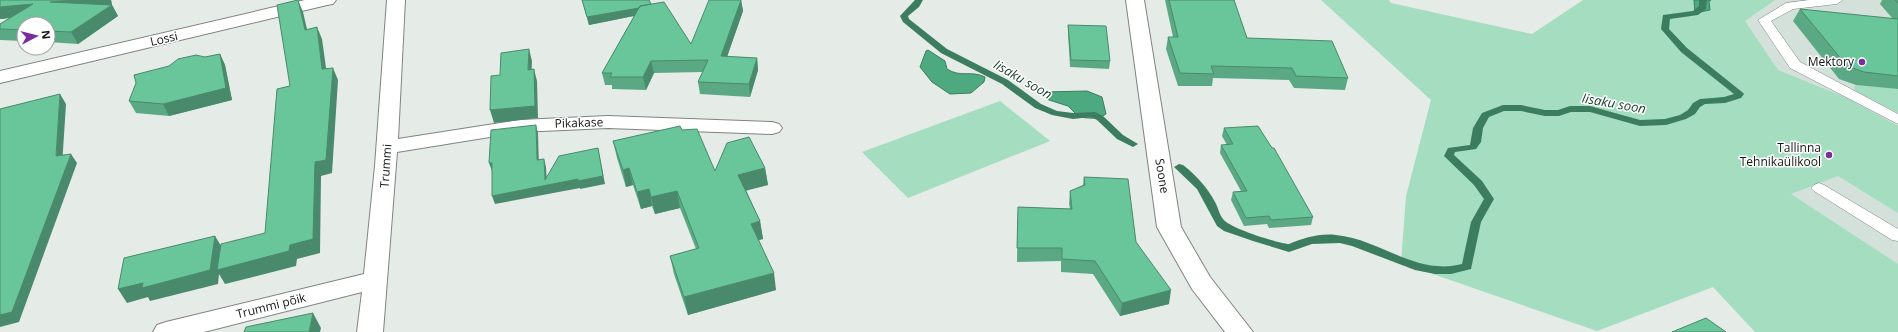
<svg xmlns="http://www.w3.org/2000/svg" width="1898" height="332" viewBox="0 0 1898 332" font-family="'Open Sans',sans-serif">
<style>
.built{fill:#d3e1da}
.green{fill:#a4ddbf}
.water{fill:#4daa80;stroke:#3c7d60}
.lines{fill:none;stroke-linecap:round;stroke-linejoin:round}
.stream{fill:#3c7d60;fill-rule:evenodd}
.service-casing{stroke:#7f8481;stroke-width:1}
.minor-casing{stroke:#7f8481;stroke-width:2}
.service{fill:#fff;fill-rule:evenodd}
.minor{fill:#fff;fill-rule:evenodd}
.wall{fill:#5aa984}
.shaded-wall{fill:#4a8a6c}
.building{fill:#69c59a;stroke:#4a8a6c}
.poi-dot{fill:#782c9e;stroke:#fff;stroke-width:1.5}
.labels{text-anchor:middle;stroke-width:3;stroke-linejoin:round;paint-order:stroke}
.street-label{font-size:12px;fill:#131514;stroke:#fff}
.poi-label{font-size:12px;fill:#131514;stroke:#fff;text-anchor:end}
.water-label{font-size:13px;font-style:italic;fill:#133c2a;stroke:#fff}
</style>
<rect width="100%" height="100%" fill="#e5ebe7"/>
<path class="built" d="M1608,0h290v267l-120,-78z"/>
<path class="green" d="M1321,0h68l2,3 141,31 51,-34h192l-30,21 33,49 69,28 51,28v87l-60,-37 -47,18 107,70v68h-143l-42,-45 -116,44 -196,-68 5,-67 25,-96z
M1856,85l42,4v24l-43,-22 -1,-4z
M1000,101l50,40 -142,57 -46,-46z"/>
<path class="water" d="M1694,0h17l-2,1 1,9 -15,3z
M928,50l17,11 2,8c14,9 24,1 38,8l-1,5 -13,11 -21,1 -18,-12 -12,-15 6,-16z
M1087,91l15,6 4,17c-8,6 -18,4 -27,3l-11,-11 -19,-6 -6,-4 1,-4z"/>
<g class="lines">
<path class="stream" d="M915,0h8l-4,7 -11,9 1,3 38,30 61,31 33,24 16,7 16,2 22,-1 8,4 20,19 15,9 -5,3 -16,-8 -20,-19 -6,-3 -18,2 -21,-4 -17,-7 -33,-24 -61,-31 -38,-31 -3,-6z
M1699,0h8l-1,9 -8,6 -28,4 -1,10 18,19 55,44 2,2 -3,4 -16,5 -20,1 -5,3 -5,7 -9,5 -20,6 -26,1 -50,-14h-19l-12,4h-14l-24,-5h-17l-15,6 -6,11 -2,14 -5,7 -21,3 -1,3 28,26 12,18 -13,23 -10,47 -20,5h-16l-20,-4 -63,-24 -12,-3 -28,1 -23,8 -36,-11 -29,-10 -7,-5 -20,-37 -23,-22 5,-3 4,1c13,10 24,22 32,37 3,5 4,12 8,17 6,9 54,24 66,25 15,-6 30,-11 47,-9 44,4 80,41 126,29l9,-42 13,-23 -10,-14 -30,-29 4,-8 22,-3 3,-17 9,-15 21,-8h18l24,5h13l12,-4h20l50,14 25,-1 15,-4 8,-5 5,-7 7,-4 24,-2 10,-3 -53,-42 -20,-23 2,-14 30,-4 6,-5z"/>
<g class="service-casing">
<path id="service" d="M1809,0h34l-6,4 -44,5 -22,12 29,41 98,52v10l-108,-56 -32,-48 28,-17z
M1819,183l5,2 74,44v12l-6,-1 -78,-49 -3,-3 3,-3z"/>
</g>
<g class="minor-casing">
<path id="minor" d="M305,0h31l-3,4 -6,1 -327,78v-12z
M387,0h18l-7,139 122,-19 88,-4 164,6 7,2 3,4 -3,4 -7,2 -164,-6 -88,4 -123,20 -14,180h-26l5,-40 -158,40h-51l4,-7 9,-3 198,-48 11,-108z
M1126,0h18l37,227 29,50 43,55h-28l-33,-43 -35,-62z"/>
</g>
<use href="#service" class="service"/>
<use href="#minor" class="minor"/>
</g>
<path class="wall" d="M0,0h111l1,5 6,11 -40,28 -30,-2v-18h-24v17l-24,-1v-16l10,-6 -10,1z
M582,0h67l2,4 40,40 50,-44 2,11 -16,46 30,1 1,12 -8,27 -50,-3 -2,-12 5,-10 -49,1 -8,17 -34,-1v-4h-7l-3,-12 32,-57 -45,9z
M1165,0h69l13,38 101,40 -3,12 -51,-2 -5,-8 -76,-2 -1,8h-34l-12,-37 2,-12h5z
M1882,0h16v89l-42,-4 -17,-6 -46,-58 7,-12 93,10 -13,-15z
M1068,25l42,36 -1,8 -39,-2 -2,-34z
M220,54l5,11 7,35 -63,16 -33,-3 -7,-12 76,-44z
M1224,128l89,89 -2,8 -42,3 -2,-4 -23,2 -13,-26 2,-8 8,-1 -21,-38 1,-8h6l-5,-9z
M682,130l33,41 50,-3 3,17 -22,5 14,31 3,18 -4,1 17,50 -88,25 -14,-41 -4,-18 26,-7 -16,-41 -25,6 -3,-8 -11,3 -8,-24 -7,2 -9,-29 -4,-17z
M1084,177l52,65 33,62 -49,12 -27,-42 -32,-2v-11l-44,1 1,-55 52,2 -1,-5 1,-13 13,-6z"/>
<path class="shaded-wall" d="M74,0h37l1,5 6,11 -40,28 -7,-12 -21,-30z
M298,0l5,12 7,30 -5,-12z
M741,0l2,11 -20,57 -2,-12z
M33,4l6,11 -39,4v-12z
M652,5l1,7 -64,13 -2,-8z
M317,27l5,12 6,43 -6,-13z
M529,49l3,12 -1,21 -3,-12z
M220,54l5,11 7,35 -63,16 -6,-12z
M757,58l1,12 -8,27 -1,-13z
M651,61l3,12 -8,17 -3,-13z
M333,68l5,12 -6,93 -11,3 -1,77 -23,6 -1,7 -71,18 -6,-10 -1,10 -68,17 -2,-4 -21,6 -9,-14 97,-53 8,13 67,-4 25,-83z
M534,69l3,12 1,37 -44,5 -4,-13z
M60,94l6,10 -4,62 -6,-10z
M536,125l2,8 1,35 -2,-8z
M598,148l7,36 -25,5v-1l-85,16 -3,-8 53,-16 -1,-21 2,8 1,18z
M71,154l6,9 -58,159 -19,5v-12z
M489,163h3v8z
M629,168l4,17 -7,2 -3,-17z
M765,168l3,17 -27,7 -3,-17z
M649,189l3,17 -11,3 -4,-17z
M677,191l3,17 -25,6 -4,-17z
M760,221l3,18 -9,2 -3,-17z
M774,273l2,17 -88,25 -4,-18z
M1171,290l-2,14 -49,12 2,-13z
M313,313l8,15 -1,4h-11z"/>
<path class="building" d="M0,0h74l-24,2 62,3 -41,27 -23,-1v-7h-24v6l-24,-1v-5l33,-20 -33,3z
M298,0l7,30 12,-3 5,42 11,-1 -7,92 -11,2 -2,77 -23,6 -1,6 -72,19 4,-26 44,-11 12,-144 13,-3 -13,-81z
M582,0h67l2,4 -11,2 -1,2 -52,9z
M709,0h32l-20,56 36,2 -8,26 -51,-2 10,-22 -57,1 -8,16h-33l2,-4h-10l38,-67 24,-4 27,42z
M1169,0h65l13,38 85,3 16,37 -52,-2 -4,-8 -81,-2 3,8 -34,-1 -12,-36h10z
M1895,0h3v3z
M1800,9l98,10v57l-34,-4 -17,-6z
M1068,25l38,1 4,35 -39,-1z
M529,49l-1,21 6,-1 1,37 -45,4 1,-34 9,-1 1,-22z
M220,54l6,34 -63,16 -34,-3 7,-18 -2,-8 35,-9 9,-7 18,-4 9,2z
M60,94l-4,62 15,-2 -59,158 -12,3v-206z
M536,125l1,35 7,-1 1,21 14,-24 39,-8 5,28 -25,5v-2l-86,17v-33h-3l2,-33z
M680,126l2,4 15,-1 18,42 12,-28 22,-6 16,31 -27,7 22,46 -9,3 23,49 -90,24 -14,-41 29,-8 -22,-57 -26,6 -2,-8 -12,3 -8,-24 -6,2 -10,-29z
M1258,126l14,22h2l39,69 -42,3 -2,-4 -23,2 -13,-26 14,-1 -26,-46 12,-1 -9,-16z
M1084,177l44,2 8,63 35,48 -49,13 -27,-42 -33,-2v-11h-45l1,-41 54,2 -2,-18 15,-6z
M215,236l-5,34 -68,18 1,-5 -25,6 6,-31z
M313,313l-4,19h-65l2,-5z
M1706,318l20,14h-54z"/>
<g class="poi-dot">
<circle cx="1862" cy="62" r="4"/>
<circle cx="1829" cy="155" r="4"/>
</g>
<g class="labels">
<g class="street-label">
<text transform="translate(164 39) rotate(-13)" y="4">Lossi</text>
<text transform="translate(579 123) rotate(-2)" y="4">Pikakase</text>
<text transform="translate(386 166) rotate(-86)" y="4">Trummi</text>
<text transform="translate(1162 176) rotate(81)" y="4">Soone</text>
<text transform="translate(271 306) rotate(-14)" y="4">Trummi põik</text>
</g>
<g class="poi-label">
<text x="1854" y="66">Mektory</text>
<text x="1821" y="152">Tallinna<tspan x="1821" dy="14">Tehnikaülikool</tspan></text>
</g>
<g class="water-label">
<text transform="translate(1023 79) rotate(30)" y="5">Iisaku soon</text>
<text transform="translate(1614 103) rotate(10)" y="5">Iisaku soon</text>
</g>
</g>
<g transform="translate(36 36) rotate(83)"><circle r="19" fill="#ffffff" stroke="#a1a1a1"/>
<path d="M0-3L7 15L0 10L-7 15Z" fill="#782c9e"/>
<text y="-6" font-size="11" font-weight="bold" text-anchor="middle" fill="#131514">N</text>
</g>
</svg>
